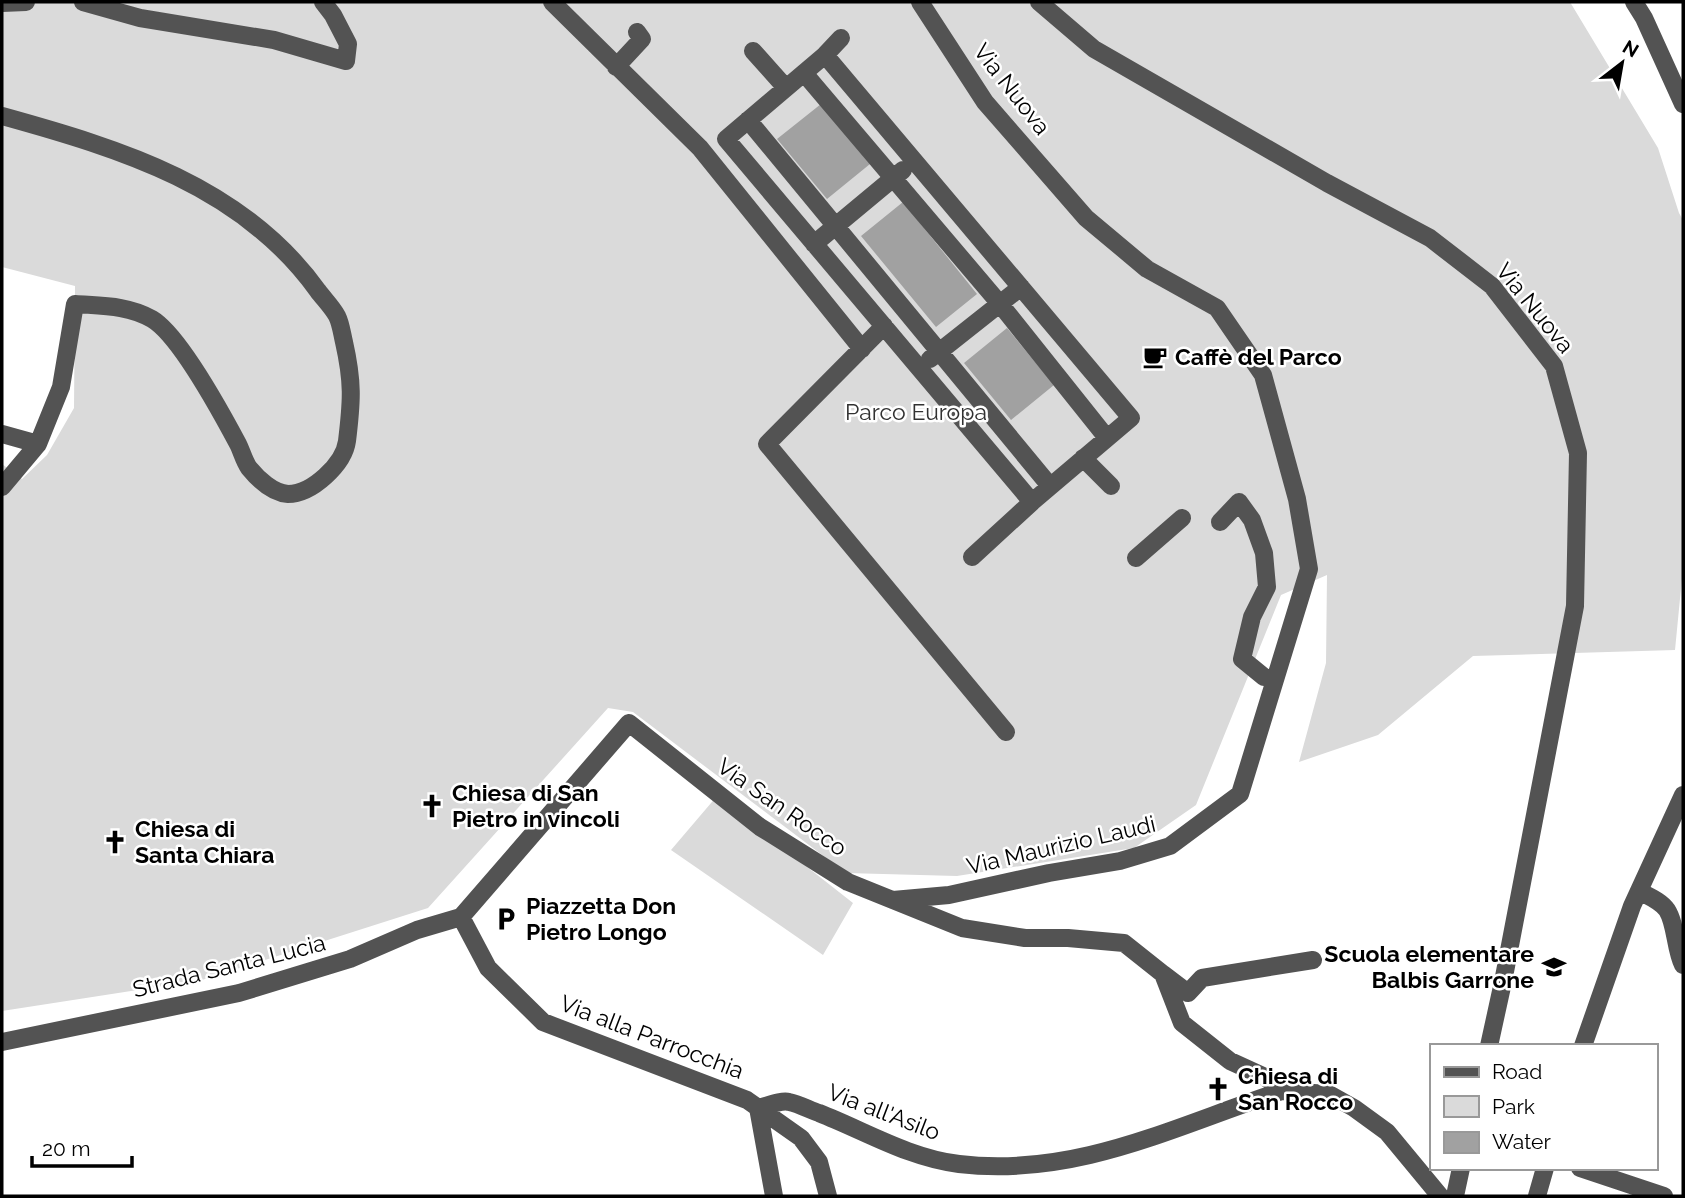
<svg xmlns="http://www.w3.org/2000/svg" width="1685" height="1198" viewBox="0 0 1685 1198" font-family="Raleway,sans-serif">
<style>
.green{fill:#dadada}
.water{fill:#a1a1a1}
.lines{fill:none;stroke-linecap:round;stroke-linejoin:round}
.minor{stroke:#535353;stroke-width:18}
.labels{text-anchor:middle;stroke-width:5;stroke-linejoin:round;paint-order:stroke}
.street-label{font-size:23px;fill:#000;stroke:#fff}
.poi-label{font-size:23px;font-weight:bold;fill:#000;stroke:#fff;text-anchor:start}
.park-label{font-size:23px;fill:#313131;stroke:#fff}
</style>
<rect width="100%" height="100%" fill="#fff"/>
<path class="green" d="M2,2h1568l88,146 21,65 4,7v348l-8,82 -202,6 -95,79 -79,27 27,-99 1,-88 -46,20 -85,210 -62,43 -177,28 -111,-3 -213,-161 -25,-4 -180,200 -226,72 -200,31v-547l20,15 25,-24 27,-47 1,-122 -73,-19z
M717,796l136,107 -30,52 -152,-105z"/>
<path class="water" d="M821,104l49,60 -43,35 -50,-60z
M903,202l74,92 -41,33 -75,-91z
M1007,328l47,57 -43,35 -47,-57z"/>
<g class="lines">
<path class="minor" d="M83,2l57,16 134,22 72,21 2,-17 -15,-29 -10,-13
M552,2l148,146 162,201
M1039,2l55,47 233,134 103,55 62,48 62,80 24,87 -3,153 -72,376 -14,64
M1634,2l10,16 39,86
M2,3l24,-1
M841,38l-16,17 -99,84 306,363 -60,55
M753,51l33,37
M825,55l306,363 -99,84
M616,67l26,-28 -5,-7
M804,73l196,231 107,134
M2,116c119,33 241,70 316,175 6,8 14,16 19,25 4,8 5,18 7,26 9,40 8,58 3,99 -3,23 -35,53 -59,53 -15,-1 -30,-15 -39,-26 -5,-7 -7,-16 -11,-24 -16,-30 -59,-109 -86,-125 -24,-14 -51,-13 -77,-15l-14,83 -23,57 -36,43
M748,120l302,366
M814,244l89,-74
M884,326l-117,118 239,288
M930,359l91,-72
M2,434l36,10
M1083,458l28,28
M1220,522l19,-20 13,18 12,33 3,34 -15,30 -10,42 22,18
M1136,558l46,-40
M1639,891c9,5 22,10 28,19 9,14 8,39 16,55
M893,900l56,-5 100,-22 71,-12 50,-15 70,-52 69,-225 -12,-70 -34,-124 -46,-67 -70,-39 -61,-51 -101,-116 -65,-100
M461,917l168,-194 131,104 88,55 114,46 63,10h43l56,5 39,31 19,49 48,38 35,16 17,14 47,3 25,14 33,24 53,64
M461,917l27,51 55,54 204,78 54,38 18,24 9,34
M1163,974l25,19 14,-15 111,-18
M2,1042l237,-49 111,-34 67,-29 44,-13
M1583,1046l49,-140 51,-111
M1580,1168l84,28
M774,1196l-16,-88c9,-2 23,-8 31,-6 10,2 21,8 30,11 46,18 90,45 140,51 117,14 216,-38 323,-73
M1455,1196l6,-28
M1537,1196l8,-28"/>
</g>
<defs>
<g id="cafe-bare" transform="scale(1.89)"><path d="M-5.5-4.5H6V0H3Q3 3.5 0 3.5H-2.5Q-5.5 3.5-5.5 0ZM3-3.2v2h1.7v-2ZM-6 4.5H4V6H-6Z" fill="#000" stroke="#fff" stroke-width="2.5" paint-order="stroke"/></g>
<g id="church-bare" transform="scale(1.89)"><path d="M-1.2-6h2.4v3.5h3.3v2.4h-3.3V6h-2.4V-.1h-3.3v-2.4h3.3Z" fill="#000" stroke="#fff" stroke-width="2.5" paint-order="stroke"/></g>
<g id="parking-bare" transform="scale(1.89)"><path d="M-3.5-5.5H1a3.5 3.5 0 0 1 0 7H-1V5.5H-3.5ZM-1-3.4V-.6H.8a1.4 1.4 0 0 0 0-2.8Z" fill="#000" stroke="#fff" stroke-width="2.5" paint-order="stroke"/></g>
<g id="school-bare" transform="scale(1.89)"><path d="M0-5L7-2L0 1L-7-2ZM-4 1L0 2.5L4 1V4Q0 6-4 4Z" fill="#000" stroke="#fff" stroke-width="2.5" paint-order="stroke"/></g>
</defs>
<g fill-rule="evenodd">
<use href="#cafe-bare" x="1155" y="357"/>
<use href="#church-bare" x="432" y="806"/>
<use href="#church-bare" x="115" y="842"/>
<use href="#parking-bare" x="506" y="919"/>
<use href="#school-bare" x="1554" y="967"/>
<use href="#church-bare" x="1218" y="1089"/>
</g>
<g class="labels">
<g class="street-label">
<text transform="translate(1012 89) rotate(52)" y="8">Via Nuova</text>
<text transform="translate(1535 308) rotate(51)" y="8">Via Nuova</text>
<text transform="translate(782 807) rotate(35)" y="8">Via San Rocco</text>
<text transform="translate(1061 845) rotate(-13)" y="8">Via Maurizio Laudi</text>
<text transform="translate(229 966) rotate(-14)" y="8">Strada Santa Lucia</text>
<text transform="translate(652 1037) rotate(21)" y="8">Via alla Parrocchia</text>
<text transform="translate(884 1112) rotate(21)" y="8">Via all'Asilo</text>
</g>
<g class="poi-label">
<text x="1175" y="365">Caffè del Parco</text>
<text x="452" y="801">Chiesa di San<tspan x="452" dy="26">Pietro in vincoli</tspan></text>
<text x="135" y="837">Chiesa di<tspan x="135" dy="26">Santa Chiara</tspan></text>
<text x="526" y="914">Piazzetta Don<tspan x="526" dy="26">Pietro Longo</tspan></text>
<text x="1534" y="962" text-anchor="end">Scuola elementare<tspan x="1534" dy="26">Balbis Garrone</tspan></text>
<text x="1238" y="1084">Chiesa di<tspan x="1238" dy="26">San Rocco</tspan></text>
</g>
<g class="park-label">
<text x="916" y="420">Parco Europa</text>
</g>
</g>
<rect width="1685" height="1198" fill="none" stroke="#000000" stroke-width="7"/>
<rect x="1430" y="1044" width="228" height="126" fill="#ffffff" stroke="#999999" stroke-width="2"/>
<rect x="1444" y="1067" width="35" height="10" fill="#535353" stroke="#999999" stroke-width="2"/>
<text x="1492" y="1079" font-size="21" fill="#000000">Road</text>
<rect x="1444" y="1096" width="35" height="21" fill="#dadada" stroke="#999999" stroke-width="2"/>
<text x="1492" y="1114" font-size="21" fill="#000000">Park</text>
<rect x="1444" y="1132" width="35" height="21" fill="#a1a1a1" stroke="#999999" stroke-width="2"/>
<text x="1492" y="1149" font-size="21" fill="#000000">Water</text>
<g transform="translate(1622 63) rotate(31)" stroke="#ffffff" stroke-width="5" paint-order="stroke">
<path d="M0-5L12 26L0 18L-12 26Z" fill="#000000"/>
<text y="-10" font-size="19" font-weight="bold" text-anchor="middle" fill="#000000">N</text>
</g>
<path d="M32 1156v10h100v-10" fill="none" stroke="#000000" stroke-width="3.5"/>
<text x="42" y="1156" font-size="21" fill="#000000" stroke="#ffffff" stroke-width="5" paint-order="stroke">20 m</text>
</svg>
